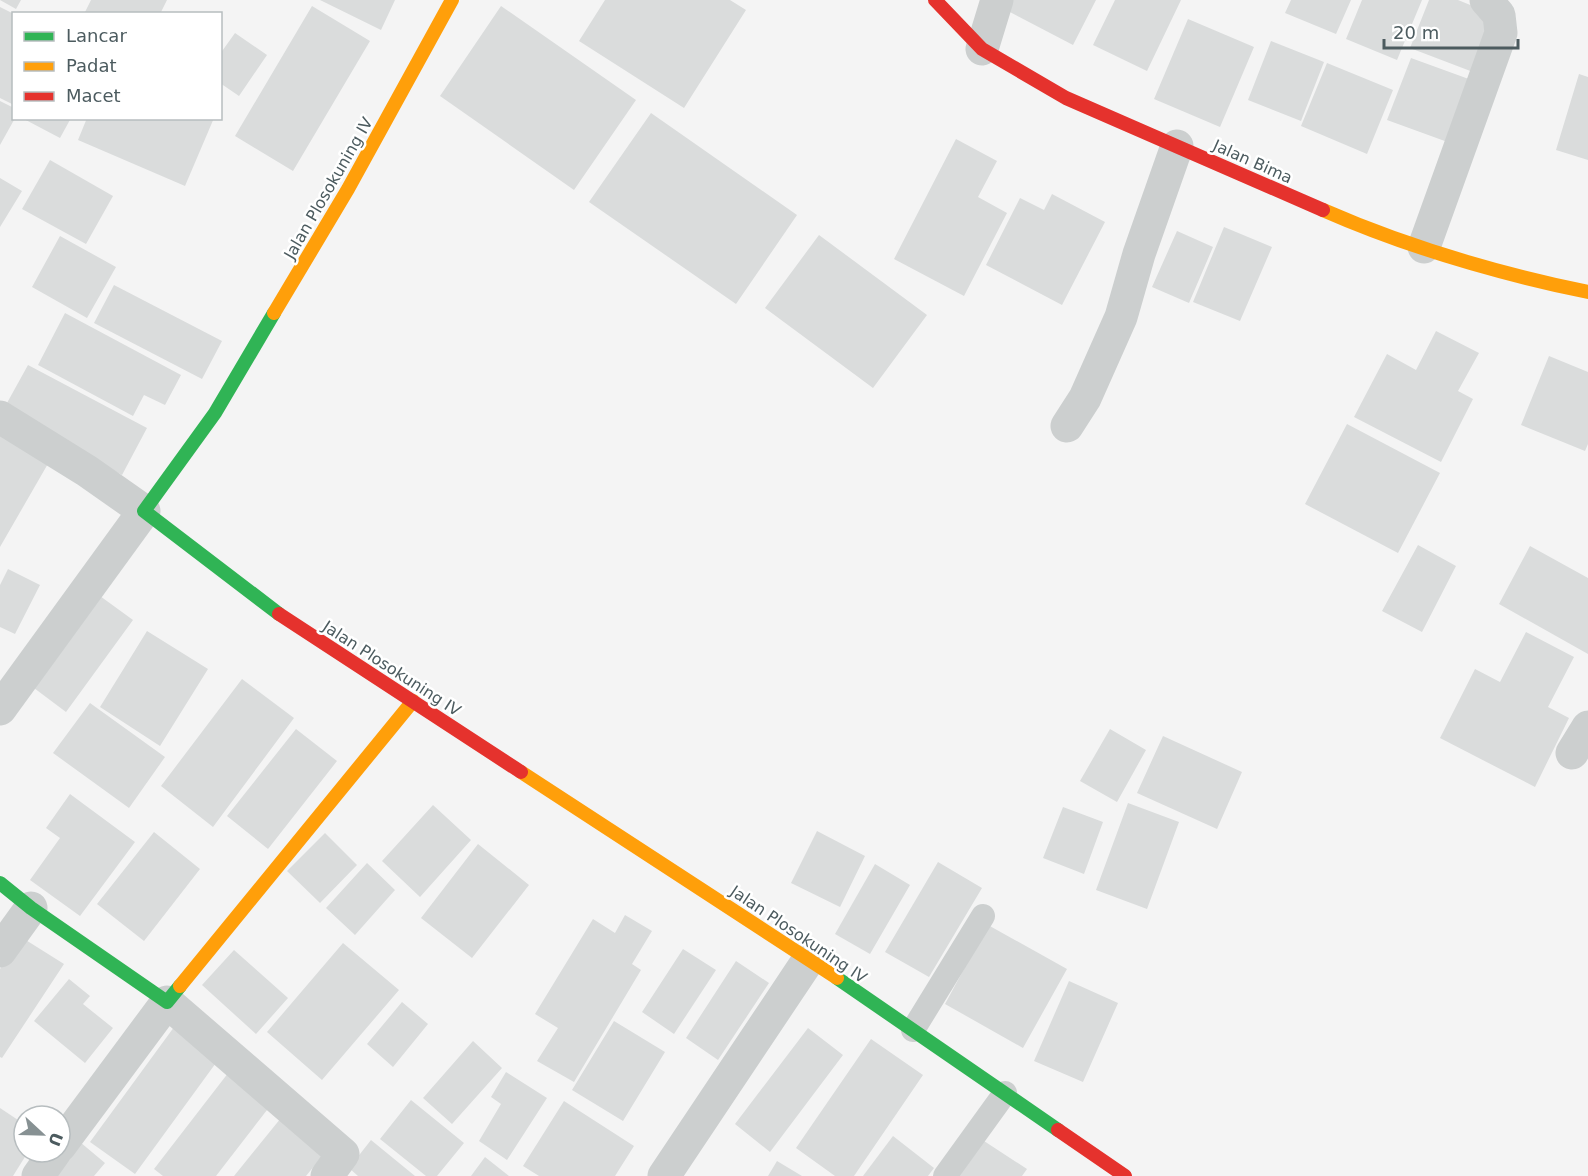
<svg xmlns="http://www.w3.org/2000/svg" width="1588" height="1176" viewBox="0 0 1588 1176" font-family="'DejaVu Sans',sans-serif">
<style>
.building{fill:#dadcdc}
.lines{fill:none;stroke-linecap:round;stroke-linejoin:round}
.lane{stroke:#cccfcf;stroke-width:24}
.street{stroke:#cccfcf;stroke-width:33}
.fast{stroke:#30b455;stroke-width:14}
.slow{stroke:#ff9f0a;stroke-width:14}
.jam{stroke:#e5322d;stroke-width:14}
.labels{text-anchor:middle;stroke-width:5;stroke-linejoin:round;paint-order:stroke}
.street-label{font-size:16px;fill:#4c5b5f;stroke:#fff}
</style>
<rect width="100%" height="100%" fill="#f4f4f4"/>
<path class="building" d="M0,0h21l-5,9z
M91,0h76l-7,14h-76z
M320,0h75l-14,30z
M605,0h125l16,10 -62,98 -105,-67z
M1011,0h85l-23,45 -67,-35z
M1115,0h66l-34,71 -54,-26z
M1291,0h60l-15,34 -51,-21z
M1362,0h60l-25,60 -51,-21z
M1429,0h29l37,15 -22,57 -63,-24z
M312,6l58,35 -77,130 -58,-35z
M501,6l135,94 -62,90 -134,-94z
M0,7l14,7v91l-14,-7z
M1188,19l66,28 -34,80 -66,-28z
M235,33l32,22 -28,41 -19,-13v-29z
M1271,41l53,21 -23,59 -53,-21z
M1411,58l66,24 -24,62 -66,-24z
M1327,63l66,27 -26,64 -66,-28z
M1579,74l9,3v83l-32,-10z
M0,101l14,7v12l-14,25z
M651,113l146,102 -61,89 -147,-102z
M22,118h49l-11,20z
M87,118h127l-29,68 -107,-46z
M956,139l41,22 -19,36 29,16 -43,83 -70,-37z
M50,160l63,36 -27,48 -64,-35z
M0,178l22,13 -22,36z
M1052,194l53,28 -43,83 -76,-40 34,-67 24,12z
M1224,227l48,20 -32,74 -47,-19z
M1177,231l36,16 -24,56 -37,-16z
M819,235l108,80 -54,73 -108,-80z
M60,236l56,31 -29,51 -55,-31z
M114,285l108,56 -20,38 -108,-56z
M65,313l116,62 -16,30 -21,-10 -11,21 -95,-51z
M1436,331l43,22 -21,38 15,8 -32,63 -87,-45 33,-63 29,16z
M1549,356l39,16v72l-3,7 -64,-26z
M28,365l119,63 -25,47 -120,-63z
M1347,424l93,49 -42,80 -93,-49z
M0,434l53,21 -53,92z
M1418,545l38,21 -34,66 -40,-21z
M1530,546l58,32v76l-89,-50z
M8,569l32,16 -25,49 -15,-7v-42z
M100,596l33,24 -67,92 -32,-24z
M147,631l61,38 -48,77 -60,-39z
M1526,632l48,25 -26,50 21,11 -34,69 -95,-49 35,-69 25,13z
M242,679l52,39 -81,109 -52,-41z
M90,703l75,54 -36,51 -76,-55z
M296,729l41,32 -69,88 -41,-33z
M1110,729l36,21 -29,52 -37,-21z
M1163,736l79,36 -25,57 -80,-36z
M70,794l65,48 -55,74 -50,-36 30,-42 -14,-10z
M1128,803l51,19 -32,87 -51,-19z
M433,805l38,35 -51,57 -38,-36z
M1063,807l40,15 -19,52 -41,-16z
M817,831l48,25 -25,51 -49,-24z
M154,832l46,37 -56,72 -47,-37z
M325,833l32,32 -37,38 -33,-32z
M478,844l51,41 -57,73 -51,-40z
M938,862l44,26 -53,89 -44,-25z
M367,863l28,27 -40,45 -29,-27z
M875,864l35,21 -40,69 -35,-20z
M625,915l27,16 -20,33 9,6 -67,112 -37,-21 21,-33 -23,-14 58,-95 22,14z
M988,925l79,44 -44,79 -78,-44z
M21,937l43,27 -62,94 -2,-1v-88z
M343,943l56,47 -77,90 -55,-48z
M683,949l33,21 -42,64 -32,-22z
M234,950l54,48 -32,36 -54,-49z
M736,961l33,22 -51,77 -32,-22z
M69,979l21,17 -7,8 30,24 -28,35 -51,-42z
M1069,981l49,22 -35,79 -49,-21z
M402,1002l26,22 -35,43 -26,-23z
M614,1021l51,31 -42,69 -51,-31z
M177,1023l44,33 -86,118 -45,-32z
M808,1028l35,27 -73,97 -35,-28z
M871,1039l52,36 -69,101h-19l-39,-28z
M473,1041l29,27 -50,56 -29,-26z
M232,1068l42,33 -58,75h-53l-9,-7z
M506,1072l41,26 -40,62 -28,-19 22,-37 -10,-7z
M411,1100l53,43 -27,33h-11l-46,-37z
M564,1101l70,45 -19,30h-76l-16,-10z
M0,1108l24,16v28h4l-15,24h-13z
M285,1113l43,36 -22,27h-72z
M893,1136l41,32 -6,8h-65z
M74,1137l31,26 -11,13h-52z
M981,1139l46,30 -5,7h-65z
M371,1140l44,36h-57l-9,-8z
M485,1157l24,19h-38z
M777,1161l25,15h-34z"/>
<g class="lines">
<path class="lane" d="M913,1030l70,-114
M945,1176l60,-83"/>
<path class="street" d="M982,49l15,-49
M1424,247l77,-214 -2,-18 -13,-15
M0,417l87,54 57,40 -144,198
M1067,426l18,-28 36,-81 18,-63 38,-108
M1572,753l16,-26
M0,951l31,-43
M60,1146l107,-144 176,152 -16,22
M38,1176l17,-24
M664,1176l145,-217"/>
<path class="fast" d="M274,313l-59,100 -71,98 135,103
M0,883l31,25 136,94 13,-16
M837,978l221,152"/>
<path class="slow" d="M1323,210c82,36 178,64 265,82
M274,313l74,-124 104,-189
M521,772l316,206
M180,986l233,-285"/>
<path class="jam" d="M935,0l47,49 84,49 257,112
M279,614l242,158
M1058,1130l67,46"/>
</g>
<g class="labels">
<g class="street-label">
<text transform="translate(1253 161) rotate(24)" y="6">Jalan Bima</text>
<text transform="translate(328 188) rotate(-60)" y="6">Jalan Plosokuning IV</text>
<text transform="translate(392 668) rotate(33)" y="6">Jalan Plosokuning IV</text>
<text transform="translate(799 934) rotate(34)" y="6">Jalan Plosokuning IV</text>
</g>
</g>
<rect x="12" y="12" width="210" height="108" fill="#ffffff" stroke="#b7bdbf" stroke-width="1.5"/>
<rect x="24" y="32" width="30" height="9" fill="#30b455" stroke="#b7bdbf" stroke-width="1.5"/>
<text x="66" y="42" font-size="18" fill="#4c5b5f">Lancar</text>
<rect x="24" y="62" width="30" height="9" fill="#ff9f0a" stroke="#b7bdbf" stroke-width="1.5"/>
<text x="66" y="72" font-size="18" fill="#4c5b5f">Padat</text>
<rect x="24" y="92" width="30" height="9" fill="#e5322d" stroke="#b7bdbf" stroke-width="1.5"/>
<text x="66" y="102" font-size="18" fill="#4c5b5f">Macet</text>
<g transform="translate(42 1134) rotate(112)"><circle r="28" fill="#ffffff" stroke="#b7bdbf" stroke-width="1.5"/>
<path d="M0-4.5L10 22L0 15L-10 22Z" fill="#879193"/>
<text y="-9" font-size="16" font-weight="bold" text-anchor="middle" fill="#4c5b5f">U</text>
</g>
<path d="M1384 39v9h134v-9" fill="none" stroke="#4c5b5f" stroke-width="3"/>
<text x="1393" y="39" font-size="18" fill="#4c5b5f" stroke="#ffffff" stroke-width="4.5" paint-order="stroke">20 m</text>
</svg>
